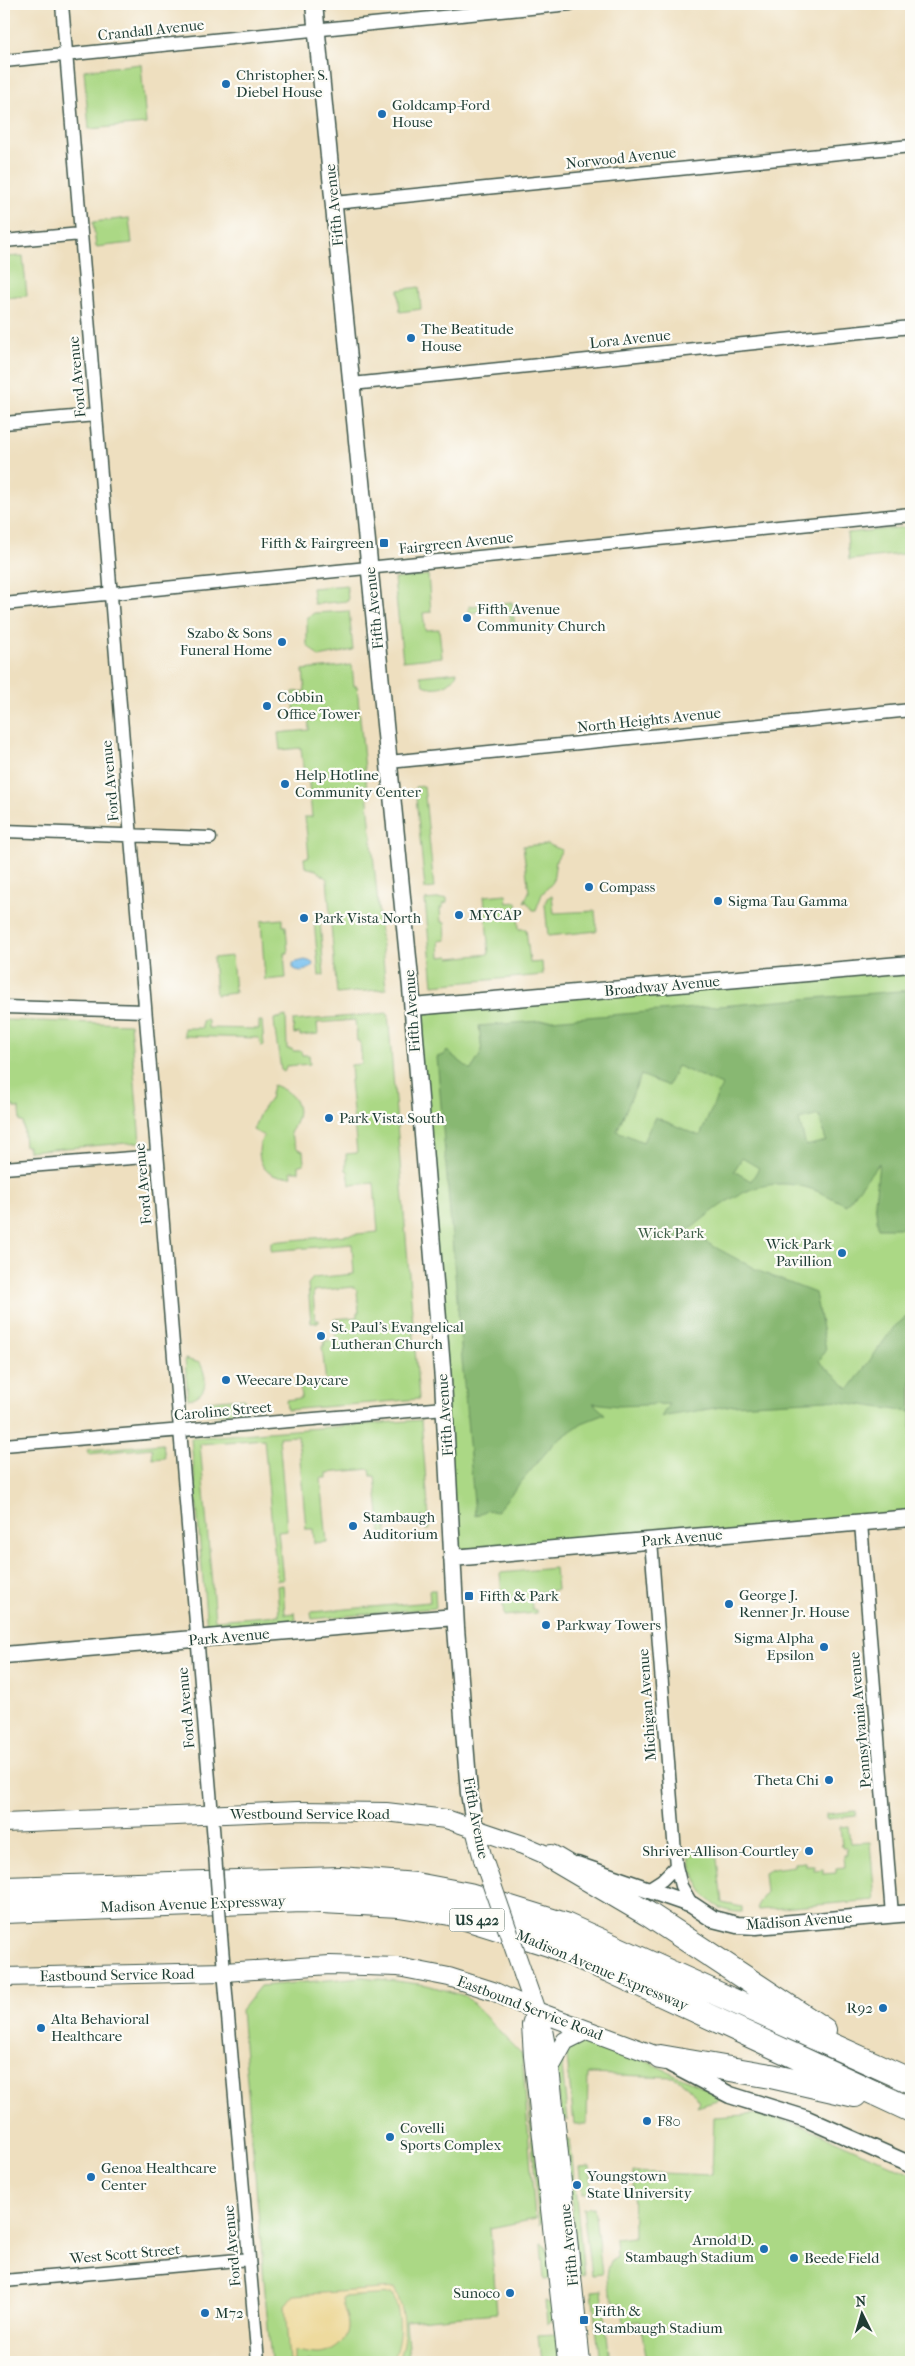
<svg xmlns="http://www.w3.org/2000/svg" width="915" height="2366" viewBox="0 0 915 2366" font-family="'IM FELL French Canon',serif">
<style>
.green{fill:#abd885;stroke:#658a5c}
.forest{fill:#88b872;stroke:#547a53;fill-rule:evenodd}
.sand{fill:#eeda9e;stroke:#868c69}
.water{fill:#76bfef;stroke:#4a7e92}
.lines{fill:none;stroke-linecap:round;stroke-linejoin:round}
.minor-casing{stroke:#3e5549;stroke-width:15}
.tertiary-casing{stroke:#3e5549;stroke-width:19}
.secondary-casing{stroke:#3e5549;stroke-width:20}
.motorway-casing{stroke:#3e5549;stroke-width:26}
.minor{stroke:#fff;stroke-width:12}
.tertiary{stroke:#fff;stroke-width:16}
.secondary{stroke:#fff;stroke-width:18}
.motorway{stroke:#fff;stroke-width:24}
.minor-bridge-casing{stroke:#3e5549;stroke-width:15;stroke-linecap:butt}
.secondary-bridge-casing{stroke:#3e5549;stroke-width:20;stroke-linecap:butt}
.minor-bridge{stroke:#fff;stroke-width:12}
.secondary-bridge{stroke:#fff;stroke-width:18}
.poi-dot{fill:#1f6fb2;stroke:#fdfcf7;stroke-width:2}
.labels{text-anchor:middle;stroke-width:4.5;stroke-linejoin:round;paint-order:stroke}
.shield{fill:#fdfcf7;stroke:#62766e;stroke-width:1}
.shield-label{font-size:14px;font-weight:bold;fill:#1f3d34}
.street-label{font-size:15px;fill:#1f3d34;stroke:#fdfcf7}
.poi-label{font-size:15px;fill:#1f3d34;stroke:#fdfcf7;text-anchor:start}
.park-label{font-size:15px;fill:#3b5c44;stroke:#fdfcf7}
</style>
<rect width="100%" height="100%" fill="#fdfcf7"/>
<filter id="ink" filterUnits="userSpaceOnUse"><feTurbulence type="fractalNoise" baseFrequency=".02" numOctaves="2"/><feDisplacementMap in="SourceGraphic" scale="10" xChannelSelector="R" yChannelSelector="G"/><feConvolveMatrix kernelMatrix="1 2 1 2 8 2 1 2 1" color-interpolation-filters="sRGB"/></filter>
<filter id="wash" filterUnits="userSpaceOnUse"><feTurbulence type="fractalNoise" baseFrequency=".0096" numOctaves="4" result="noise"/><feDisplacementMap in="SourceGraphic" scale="20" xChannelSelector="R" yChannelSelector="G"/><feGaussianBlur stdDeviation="1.12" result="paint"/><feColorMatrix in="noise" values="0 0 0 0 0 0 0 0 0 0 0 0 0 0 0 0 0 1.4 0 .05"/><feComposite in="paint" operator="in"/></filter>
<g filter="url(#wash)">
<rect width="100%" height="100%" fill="#eedfbf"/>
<path class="green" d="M141,64l5,60 -57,5 -5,-59z
M129,218l3,25 -36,4 -3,-25z
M23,256l4,40 -23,2v-41z
M419,287l2,22 -21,3 -2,-22z
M908,527l3,26 -62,7 -2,-27z
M428,575l3,37 -8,1 2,17 14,-1 3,28 -39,4 -9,-82z
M347,585l1,16 -34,3 -2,-16z
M512,602l3,26 -3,1 -3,-21 -40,5v-7z
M349,611l4,39 -34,7 -12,-12v-27l7,-5z
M352,665l2,21h3l29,303 -49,5 -10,-115 -11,-9 -11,-3 -1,-9 5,-1 -4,-40h7l-4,-43 -4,2 -3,-28 -21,2 -2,-17 31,-3 -1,-15 -13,2 -2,-25 12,-1 -2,-21z
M457,672c-4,13 -20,19 -33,13l-4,-9z
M424,786l10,102 -9,1 -10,-102z
M547,844l15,6 -6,10 -3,22 -11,12 -6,16h-3l-7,-9 -2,1 5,-10 -6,-46z
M506,894l1,9 10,-1 2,27h7l4,34 12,-1 1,13 -110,10 -8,-85 22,-2v5l-4,1v4h-3l1,14h4l1,18 -7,1 1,16 9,-1 1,2 39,-4 -5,-58z
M552,895l2,18 41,-2 2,20 -49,5 -3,-31 2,-7z
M283,919v7h3l2,27h-4l2,25 -21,2 -4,-59z
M314,920h6l4,55 -5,1z
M232,956l3,37 -19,2 -3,-37z
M911,964v554l-459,40 -39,-551z
M388,1013l31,386 -132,11 -1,-10 15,-2 -1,-13 26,-1 -4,-38h2l1,-5 11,-1 -2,-21 23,-2v-5h2l-2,-21 -3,-4 -41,4 2,29h4v2l-8,1 -3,-39 5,-6 41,-4 -2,-30 -81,7v-9l107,-10 -4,-49 -24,2 -2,-14 -2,-1v-16l11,-1 -7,-73 2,-1 -1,-14 11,-1 -2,-23h-3l-2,-21 -38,3 1,11 -18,2v-3l-6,1 -1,-13z
M286,1016l1,33h5l1,2h8l1,4h7l1,9 -24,2 -2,6 -3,-2c-2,-17 -6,-33 -7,-51z
M206,1019l2,1v8l51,1v-8h3l2,25h-3l-2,-8 -75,-2v-8h18v-7z
M4,1020l126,4 10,118 -112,9v-5h-3l-2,-24h-3l-1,-14h-5v-2h-10z
M273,1085c25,9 32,25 17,48l7,15 6,3 1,13 -5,1v6h-8l1,5c-5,0 -12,1 -16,0 -18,-6 -21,-27 -12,-40l-11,-6 7,-17 10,-14z
M185,1359l15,4c8,15 8,33 -12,36z
M244,1398l2,14 -39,3 -1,-14z
M421,1420l9,110h-4l-2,-13 -38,3 1,18h-3l-3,-4 -6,-58h-4l-1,-7 -43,4v5h-6l6,64 -13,1 -1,-14h-7l-8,-93 -19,1 8,93 -9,1 5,49h-6l-13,-141 -64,5 15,176 64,-5 -2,-29 6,-1 2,29 10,-1 1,7 -89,8 -16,-190z
M163,1444l2,14 -12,1 -1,-11 -64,6 -1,-4z
M555,1568l2,22 -26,3 1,16 4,1v3l-32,3 -4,-43z
M429,1590h6l1,18 -124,11 -1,-7 119,-10z
M856,1811v5l-30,3v-5z
M848,1826l2,17 20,-1 5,58 -117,10 -1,-4 9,-14 -2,-19 8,-4 22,-3v-3l11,-1v3h9v5l9,-1v5l13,-1v-5l9,-1 -1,-12h3l-1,-8h-4l-2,-20z
M716,1850l6,53 20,4v5c-34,2 -49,-31 -53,-59z
M363,1977l64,8 38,11 57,58 13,165 -45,9 7,85 -91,8 3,41h-138l-30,-352 19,-24z
M591,2039l13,3 123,56 -30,9 3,-5c-7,-11 -15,-20 -27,-25l-85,-3 -1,50h-13l-8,-76 8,-6z
M561,2058l7,63 -7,-6 -5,-49z
M526,2073l17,147 -4,5z
M762,2114l44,13 105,47v175l-6,13h-258l-7,-41 -16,2 -3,-20 -5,1c-10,-15 -12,-29 -4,-45l5,-1 -1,-19 18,-2 -1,-65 79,3 2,-58z
M566,2139h4l14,136 -6,1z
M590,2166l3,27 -11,1 -3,-27z
M594,2207l8,67 -11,1 -8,-67z
M541,2243l5,3 6,33 -8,1z
M602,2290l8,72h-10l-8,-71z
M545,2301c10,4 10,8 9,18l-7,5z
M555,2334l2,1 3,27h-19l-3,-27z"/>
<path class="forest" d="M911,990v238h-33l-3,-26 4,-39 -33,42c-10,-5 -21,-11 -32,-15 -52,-19 -89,10 -127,42l74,40 54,21 11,56 -7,12 30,28 45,-62 17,-14v99l-84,-12 -94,5 -72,12 8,-13 -51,2 -25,-3 12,11 -23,9 -29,21 -57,68 -9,-2 -12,6 -38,-459 7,-2 3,-4 24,19 11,-18 -3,-26zM677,1066l45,19 -22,51 -45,-19 -12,25 -26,-11 24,-56 27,11zM819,1115l7,26 -20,5 -7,-26zM742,1158l17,10 -8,13 -17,-10z"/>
<path class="sand" d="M394,2288c12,24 14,50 3,74h-6c11,-20 11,-48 1,-68l-50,3c0,10 5,17 6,27 1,17 -15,30 -31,30 -8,0 -15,-3 -23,-3v11h-5l-4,-57 8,-10z"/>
<path class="water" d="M305,960l7,2 1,3c-5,6 -14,8 -20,3v-5z"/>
</g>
<g filter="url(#ink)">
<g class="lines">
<g class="minor-casing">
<path id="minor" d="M62,4l152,1836
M4,61l566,-57
M334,203l577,-57
M4,241l77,-7
M352,384l559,-57
M4,423l92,-8
M4,604l907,-90
M389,762l522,-52
M4,831l206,7
M4,1007l141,4
M4,1168l153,-12
M4,1445l441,-37
M861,1523l31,392
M651,1541l25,325 5,20 11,19
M648,1889l14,-9 14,-14
M221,1936l37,426
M4,2281l245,-22"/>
</g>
<g class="tertiary-casing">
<path id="tertiary" d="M314,4l97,984 32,392 13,248 13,165 6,36
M413,1007l498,-43
M452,1558l459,-40
M4,1655l451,-38
M577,1865l115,40 21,14 24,6 19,1 155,-13
M671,2064l59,31 77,24 104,46"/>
</g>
<g class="secondary-casing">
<path id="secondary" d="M4,1823l294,-12 88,1 60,7 77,26 28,12
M475,1829l8,30
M523,1974l13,37 6,13 8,44 31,294
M4,1977l220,-5 106,-7 68,2 51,10 44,14 43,20 124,46
M535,2012l-4,13 2,31 34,306
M550,2068l15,-27 22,-11"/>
</g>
<g class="motorway-casing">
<path id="motorway" d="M551,1857l97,57 176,116
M4,1889l336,-10 76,6 53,10 96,30 346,156
M4,1911l299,-11 96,5 51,8 99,31 60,26 302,140
M660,2057l111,19 84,19"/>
</g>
<use href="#minor" class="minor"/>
<use href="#tertiary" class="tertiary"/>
<use href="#secondary" class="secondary"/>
<use href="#motorway" class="motorway"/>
<g class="minor-bridge-casing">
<path id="minor-bridge" d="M214,1840l7,96"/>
</g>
<g class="secondary-bridge-casing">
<path id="secondary-bridge" d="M483,1859l40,115"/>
</g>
<use href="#minor-bridge" class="minor-bridge"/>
<use href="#secondary-bridge" class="secondary-bridge"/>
</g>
</g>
<g class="poi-dot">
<circle cx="226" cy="84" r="5"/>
<circle cx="382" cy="114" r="5"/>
<circle cx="411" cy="338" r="5"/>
<rect x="379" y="538" width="10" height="10" rx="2.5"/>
<circle cx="467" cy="618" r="5"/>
<circle cx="282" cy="642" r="5"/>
<circle cx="267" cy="706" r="5"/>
<circle cx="285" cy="784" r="5"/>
<circle cx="589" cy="887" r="5"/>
<circle cx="718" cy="901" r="5"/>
<circle cx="459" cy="915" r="5"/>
<circle cx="304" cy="918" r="5"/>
<circle cx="329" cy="1118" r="5"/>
<circle cx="842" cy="1253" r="5"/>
<circle cx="321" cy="1336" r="5"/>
<circle cx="226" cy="1380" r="5"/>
<circle cx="353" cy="1526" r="5"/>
<rect x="464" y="1591" width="10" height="10" rx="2.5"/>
<circle cx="729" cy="1604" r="5"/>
<circle cx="546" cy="1625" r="5"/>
<circle cx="824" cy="1647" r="5"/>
<circle cx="829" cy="1780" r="5"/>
<circle cx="809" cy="1851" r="5"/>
<circle cx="883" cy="2008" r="5"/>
<circle cx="41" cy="2028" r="5"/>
<circle cx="647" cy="2121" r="5"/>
<circle cx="390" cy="2137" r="5"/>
<circle cx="91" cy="2177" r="5"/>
<circle cx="577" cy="2185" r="5"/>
<circle cx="764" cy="2249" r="5"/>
<circle cx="794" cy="2258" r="5"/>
<circle cx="510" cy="2293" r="5"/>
<circle cx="205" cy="2313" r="5"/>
<rect x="579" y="2315" width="10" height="10" rx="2.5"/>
</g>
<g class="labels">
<rect class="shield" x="449.5" y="1908.5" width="55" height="23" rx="4"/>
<g class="shield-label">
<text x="477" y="1925">US 422</text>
</g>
<g class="street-label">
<text transform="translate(151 30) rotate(-6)" y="5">Crandall Avenue</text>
<text transform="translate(621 158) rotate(-6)" y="5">Norwood Avenue</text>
<text transform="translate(334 205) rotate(-96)" y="5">Fifth Avenue</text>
<text transform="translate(630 339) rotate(-6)" y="5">Lora Avenue</text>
<text transform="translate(77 377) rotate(-95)" y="5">Ford Avenue</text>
<text transform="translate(456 543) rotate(-6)" y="5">Fairgreen Avenue</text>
<text transform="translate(374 608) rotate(-96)" y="5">Fifth Avenue</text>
<text transform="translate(649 720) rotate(-6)" y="5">North Heights Avenue</text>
<text transform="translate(110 781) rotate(-95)" y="5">Ford Avenue</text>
<text transform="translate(662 986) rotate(-5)" y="5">Broadway Avenue</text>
<text transform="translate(412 1011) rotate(-94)" y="5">Fifth Avenue</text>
<text transform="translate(143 1184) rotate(-95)" y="5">Ford Avenue</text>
<text transform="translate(223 1411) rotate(-5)" y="5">Caroline Street</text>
<text transform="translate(445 1415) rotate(-94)" y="5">Fifth Avenue</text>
<text transform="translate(682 1538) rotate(-5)" y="5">Park Avenue</text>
<text transform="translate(229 1637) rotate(-5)" y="5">Park Avenue</text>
<text transform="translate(647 1705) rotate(-94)" y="5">Michigan Avenue</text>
<text transform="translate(186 1708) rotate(-95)" y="5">Ford Avenue</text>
<text transform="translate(860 1720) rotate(-95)" y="5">Pennsylvania Avenue</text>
<text x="310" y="1819">Westbound Service Road</text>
<text transform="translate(476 1818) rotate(79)" y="5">Fifth Avenue</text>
<text transform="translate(193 1904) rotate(-2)" y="5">Madison Avenue Expressway</text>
<text transform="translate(799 1921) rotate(-4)" y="5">Madison Avenue</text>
<text transform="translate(602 1970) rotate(23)" y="5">Madison Avenue Expressway</text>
<text transform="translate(117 1975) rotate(-1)" y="5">Eastbound Service Road</text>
<text transform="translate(530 2008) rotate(21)" y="5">Eastbound Service Road</text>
<text transform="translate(569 2245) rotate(-96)" y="5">Fifth Avenue</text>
<text transform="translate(232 2246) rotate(-95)" y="5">Ford Avenue</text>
<text transform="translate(125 2254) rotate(-5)" y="5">West Scott Street</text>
</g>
<g class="poi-label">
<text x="236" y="80">Christopher S.<tspan x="236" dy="17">Diebel House</tspan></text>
<text x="392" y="110">Goldcamp-Ford<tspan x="392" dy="17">House</tspan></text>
<text x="421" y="334">The Beatitude<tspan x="421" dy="17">House</tspan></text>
<text x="374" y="548" text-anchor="end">Fifth &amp; Fairgreen</text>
<text x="477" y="614">Fifth Avenue<tspan x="477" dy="17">Community Church</tspan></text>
<text x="272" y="638" text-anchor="end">Szabo &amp; Sons<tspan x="272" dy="17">Funeral Home</tspan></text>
<text x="277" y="702">Cobbin<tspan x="277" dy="17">Office Tower</tspan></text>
<text x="295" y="780">Help Hotline<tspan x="295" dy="17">Community Center</tspan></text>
<text x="599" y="892">Compass</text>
<text x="728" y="906">Sigma Tau Gamma</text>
<text x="469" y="920">MYCAP</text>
<text x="314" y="923">Park Vista North</text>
<text x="339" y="1123">Park Vista South</text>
<text x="832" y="1249" text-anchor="end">Wick Park<tspan x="832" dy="17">Pavillion</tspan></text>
<text x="331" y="1332">St. Paul's Evangelical<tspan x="331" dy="17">Lutheran Church</tspan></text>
<text x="236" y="1385">Weecare Daycare</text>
<text x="363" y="1522">Stambaugh<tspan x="363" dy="17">Auditorium</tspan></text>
<text x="739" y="1600">George J.<tspan x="739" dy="17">Renner Jr. House</tspan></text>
<text x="479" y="1601">Fifth &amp; Park</text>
<text x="556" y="1630">Parkway Towers</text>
<text x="814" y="1643" text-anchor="end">Sigma Alpha<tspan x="814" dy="17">Epsilon</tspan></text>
<text x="819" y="1785" text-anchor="end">Theta Chi</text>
<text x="799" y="1856" text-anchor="end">Shriver-Allison-Courtley</text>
<text x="873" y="2013" text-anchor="end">R92</text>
<text x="51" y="2024">Alta Behavioral<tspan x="51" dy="17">Healthcare</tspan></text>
<text x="657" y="2126">F80</text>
<text x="400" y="2133">Covelli<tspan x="400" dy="17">Sports Complex</tspan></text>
<text x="101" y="2173">Genoa Healthcare<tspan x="101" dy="17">Center</tspan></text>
<text x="587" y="2181">Youngstown<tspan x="587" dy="17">State University</tspan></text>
<text x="754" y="2245" text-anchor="end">Arnold D.<tspan x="754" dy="17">Stambaugh Stadium</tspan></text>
<text x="804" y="2263">Beede Field</text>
<text x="500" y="2298" text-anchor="end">Sunoco</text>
<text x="594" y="2316">Fifth &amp;<tspan x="594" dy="17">Stambaugh Stadium</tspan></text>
<text x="215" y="2318">M72</text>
</g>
<g class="park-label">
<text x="671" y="1238">Wick Park</text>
</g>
</g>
<rect width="915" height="2366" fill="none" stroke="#fdfcf7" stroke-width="20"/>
<g transform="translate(862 2314) rotate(355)" stroke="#fdfcf7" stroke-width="4" paint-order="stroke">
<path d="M0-4L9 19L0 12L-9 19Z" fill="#1f3d34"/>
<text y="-8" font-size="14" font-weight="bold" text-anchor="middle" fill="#1f3d34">N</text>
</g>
</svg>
